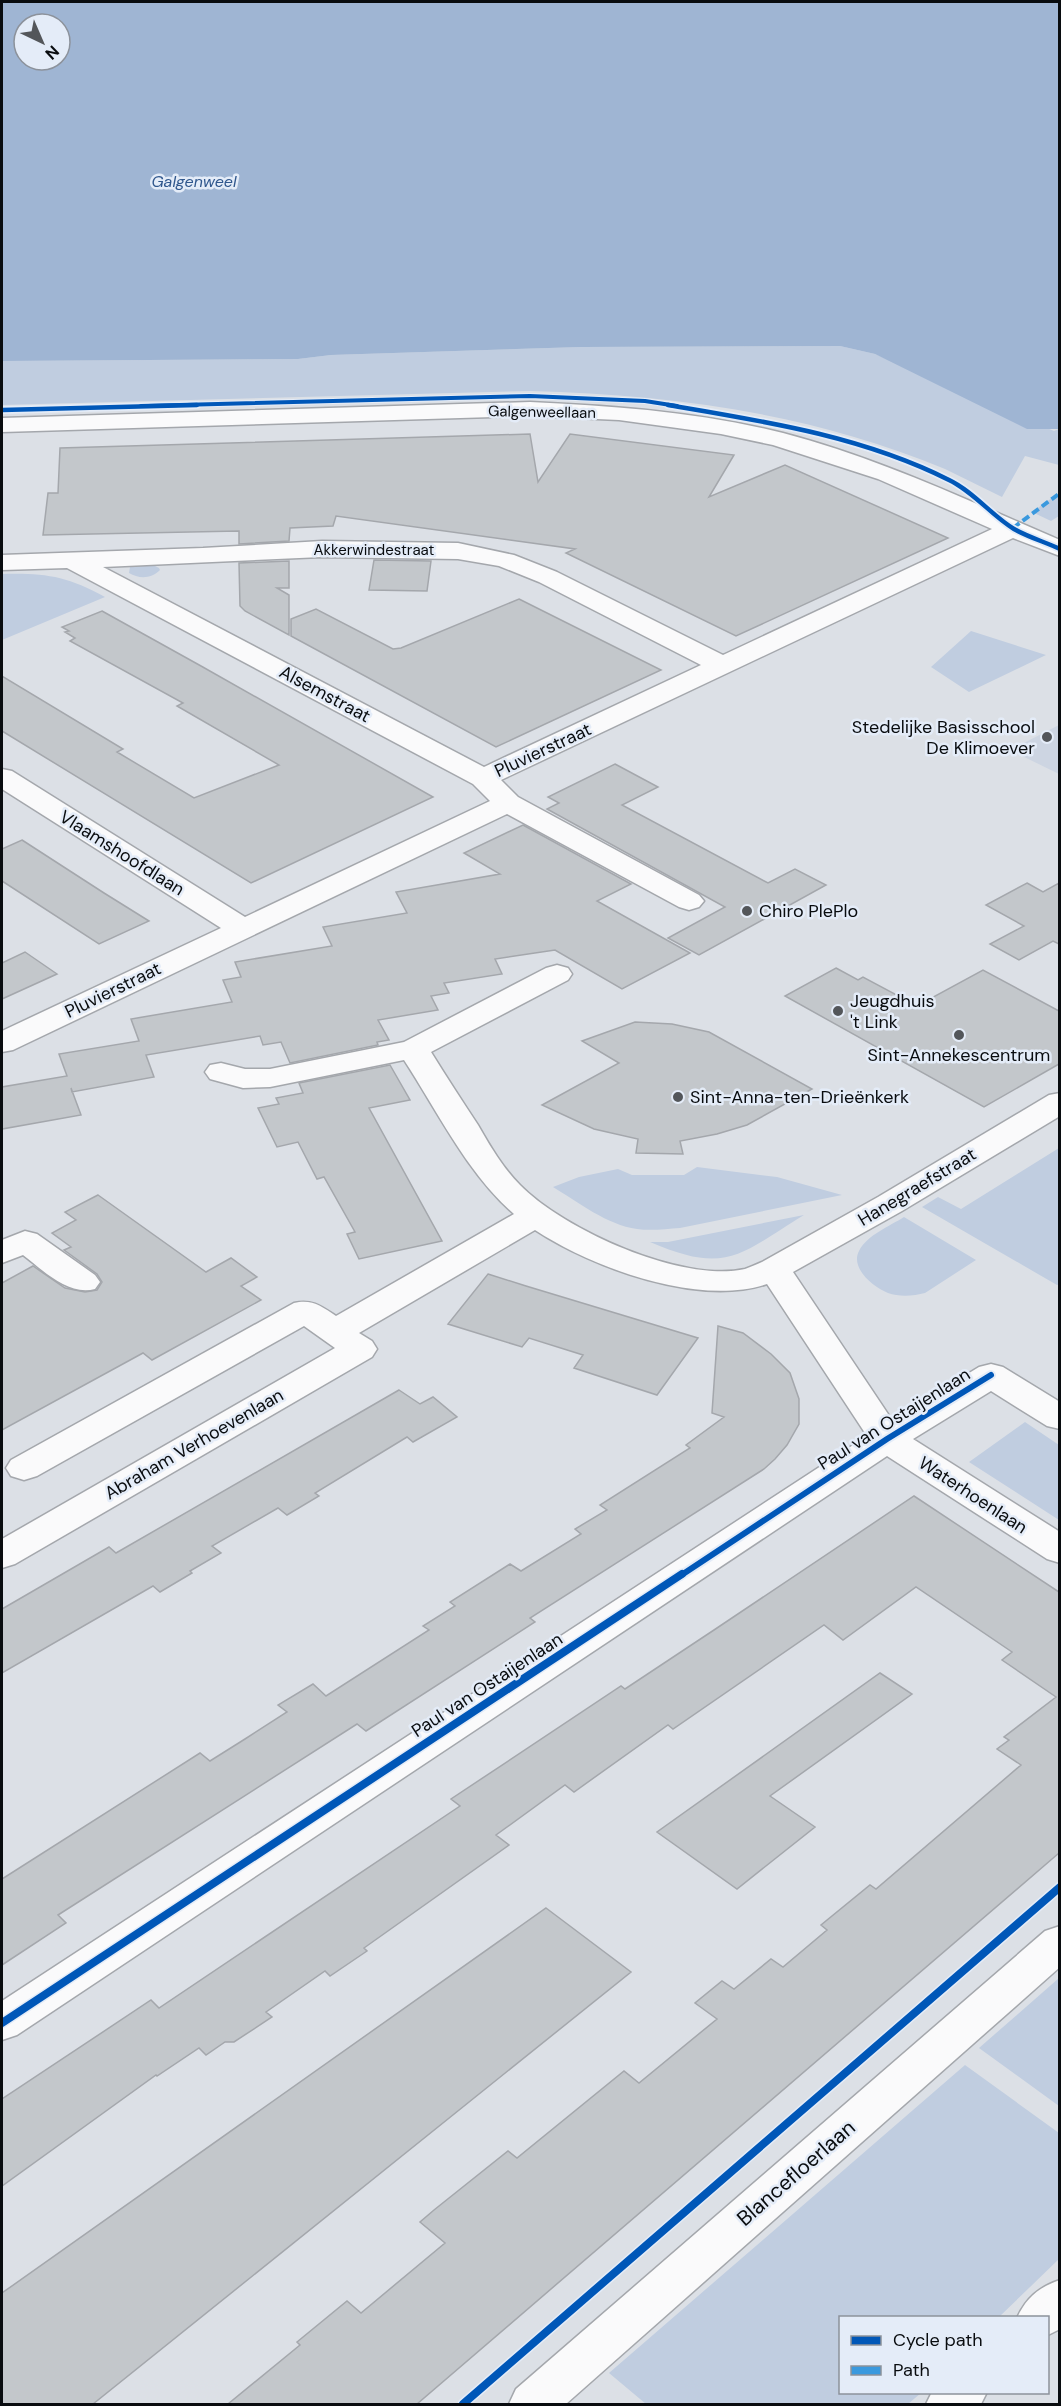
<svg xmlns="http://www.w3.org/2000/svg" width="1061" height="2406" viewBox="0 0 1061 2406" font-family="'DM Sans',sans-serif">
<style>
.built{fill:#cdd5e2}
.green{fill:#c0cde0}
.water{fill:#9fb5d3;fill-rule:evenodd}
.building{fill:#c3c7cb;stroke:#a4a7ac;stroke-width:1.5}
.lines{fill:none;stroke-linecap:round;stroke-linejoin:round}
.minor-casing{stroke:#a4a7ac;stroke-width:3}
.minor{fill:#fafafb;fill-rule:evenodd}
.quiet{stroke:#3a99de;stroke-width:4;stroke-dasharray:8 4;stroke-linecap:butt}
.cycleway-far3-casing{stroke:#e4ecf8;stroke-width:6}
.cycleway-far2-casing{stroke:#e4ecf8;stroke-width:8}
.cycleway-far1-casing{stroke:#e4ecf8;stroke-width:10}
.cycleway-casing{stroke:#e4ecf8;stroke-width:11}
.cycleway-far3{stroke:#0057b8;stroke-width:4}
.cycleway-far2{stroke:#0057b8;stroke-width:4.5}
.cycleway-far1{stroke:#0057b8;stroke-width:6}
.cycleway{stroke:#0057b8;stroke-width:8}
.poi-dot{fill:#53565a;stroke:#e4ecf8;stroke-width:2}
.labels{text-anchor:middle;stroke-width:5;stroke-linejoin:round;paint-order:stroke}
.far-street-label{font-size:15px;fill:#090c0f;stroke:#e4ecf8}
.far-water-label{font-size:16px;font-style:italic;fill:#30578d;stroke:#e4ecf8}
.street-label{font-size:18px;fill:#090c0f;stroke:#e4ecf8}
.poi-label{font-size:18px;fill:#090c0f;stroke:#e4ecf8;text-anchor:start}
.near-street-label{font-size:21px;fill:#090c0f;stroke:#e4ecf8}
</style>
<rect width="100%" height="100%" fill="#dce0e6"/>
<path class="built" d="M1059,725v49l-49,-24z"/>
<path class="green" d="M840,346l35,8 179,77 5,-2v36l-34,-9 -23,41c-19,-9 -38,-19 -57,-28 -134,-56 -272,-74 -415,-78l-528,14v-44l296,-2 33,-4 250,-8z
M1059,493v23l-8,5 -19,-9z
M151,564l8,4 1,2c-9,9 -21,9 -31,3l1,-6z
M2,574c44,-1 64,2 103,23l-103,43z
M971,631l75,24 -77,37 -38,-25z
M1059,1148l1,136 -3,1 -135,-78 16,-10 23,12z
M697,1167l80,10 65,18 -162,33c-14,1 -29,3 -43,1 -30,-4 -59,-27 -84,-42l26,-10 39,-8 14,6h52z
M804,1215c-65,40 -77,60 -154,27h18z
M904,1217l72,43 -51,33c-11,3 -26,4 -37,0 -15,-6 -38,-25 -29,-42 8,-16 31,-25 45,-34z
M1025,1422l34,23v75l-90,-58z
M1059,1978v128l-80,-58z
M965,2065l94,68v126l-60,58 -159,1v74l81,1 -13,11h-262l-37,-31z"/>
<path class="water" d="M2,2h1057v427h-32l-152,-75 -35,-8 -259,1 -250,8 -33,4 -296,2zM24,24h36v36h-36z"/>
<path class="building" d="M530,434l8,48 32,-48 164,21 -25,42 76,-32 163,73 -212,98 -170,-83 9,-4 -239,-33 -3,10 -43,2 -1,13 -50,3v-13l-196,4 5,-42h10l2,-45z
M374,560l57,1 -4,30 -58,-1z
M289,561v27h-12l12,7v40l-44,-24 -5,-5 -1,-43z
M519,599l142,71 -165,77 -205,-111v-17l25,-10 77,40 8,-1z
M102,611l99,55 232,131 -182,86 -249,-152v-55l121,73 -6,3 77,46 85,-33 -102,-59 6,-3 -113,-62 5,-3 -10,-6 4,-1 -7,-4z
M615,764l43,23 -36,18 146,78 27,-14 31,16 -127,70 -31,-17 57,-31 -178,-98 12,-6 -11,-6z
M523,825l108,59 -34,17 93,52 -68,36 -67,-39 -60,9 7,15 -58,9 5,10 -18,3 7,14 -60,10 11,20 -12,2 1,3 -88,18 -9,-21 -18,3 -3,-9 -114,19 8,22 -82,15 -1,-4 10,27 -79,14v-42l65,-11 -8,-22 80,-13 -8,-22 101,-17 -9,-22 18,-3 -6,-15 97,-16 -9,-19 84,-14 -11,-21 104,-18 -36,-21z
M22,840l82,53 45,28 -50,23 -97,-63v-32z
M1027,883l16,9 16,-9v61l-6,-3 -34,19 -29,-16 34,-18 -38,-21z
M25,952l32,22 -55,25v-36z
M836,968l22,12 5,-3 54,29 66,-36 76,41v53l-75,43 -199,-111z
M635,1022l37,2 37,8 103,57 -65,36 -30,9 -37,7 3,13 -47,-1 2,-14 -44,-10 -52,-24 77,-42 -37,-22z
M390,1065l20,35 -41,8 73,133 -83,18 -12,-25 8,-2 -31,-55 -7,2 -19,-37 -21,5 -19,-39 21,-4 -3,-6 27,-5 -4,-10z
M98,1195l108,77 25,-14 26,19 -16,9 20,14 -109,60 -9,-7 -141,77v-147l31,-17 32,22 20,4 12,-2 5,-8 -5,-8 -33,-24 7,-3 -19,-14 24,-13 -11,-8z
M488,1274l38,12 172,52 -41,57 -83,-27 9,-13 -54,-17 -7,9 -74,-23z
M718,1326l25,7 28,21 19,19 9,26v25l-12,21 -12,14 -11,10 -234,149 5,4 -169,109 -9,-7 -299,191 8,8 -64,42v-86l198,-126 10,8 35,-22 42,-27 -9,-7 35,-21 13,12 103,-66 -6,-4 32,-20 -5,-4 60,-38 11,7 60,-37 -6,-5 32,-19 -7,-5 90,-57 -4,-3 38,-28 -12,-4z
M399,1390l21,14 13,-7 24,20 -44,25 -6,-5 -92,56 4,3 -32,19 -9,-7 -66,38 9,7 -31,18 2,2 -32,19 -7,-6 -151,87v-64l107,-62 7,6z
M914,1496l145,96v261l-642,551h-189l72,-59 -3,-3 50,-41 14,12 84,-70 -25,-21 14,-12 74,-59 9,7 107,-87 15,12 78,-64 -22,-16 27,-22 12,8 37,-30 12,8 44,-37 -6,-5 49,-40 6,4 145,-124 -24,-16 12,-9 -5,-3 52,-40 -54,-37 10,-8 -96,-65 -73,53 -19,-15 -151,104 -5,-4 -94,67 -9,-7 -69,50 13,10 -145,103 3,3 -37,25 -5,-5 -59,41 6,5 -38,25h-9l-19,13 -7,-7 -42,28 -1,-1 -154,111v-87l149,-99 8,8 301,-202 -9,-7 170,-113 4,3 89,-59z
M880,1673l32,21 -142,102 45,31 -78,62 -80,-57z
M546,1908l85,64 -538,432h-91v-111z"/>
<g class="lines">
<g class="minor-casing">
<path id="minor" d="M530,402c85,4 170,10 253,31 96,25 186,68 277,107v16l-47,-18 -512,242 17,17 181,98 5,6 -5,6 -10,3 -10,-3 -172,-93 -494,236 -11,2v-21l219,-103 -219,-139v-20l10,2 233,146 245,-116 -17,-17 -406,-216 -65,2v-15l201,-7 119,-7 136,2 56,12 43,17 166,83 269,-126 -114,-50 -105,-34 -52,-11 -102,-14 -89,-4 -528,16v-14zM322,557l136,2 41,7 40,16 162,83 -217,102 -381,-200z
M557,965l11,3 4,6 -4,6 -137,72c15,24 31,49 47,73 12,21 25,43 42,60 44,45 162,98 225,84 6,-2 12,-5 17,-7l116,-65 171,-102 11,-2v23l-158,95 -109,61 99,148 87,-53 12,-3 12,3 57,35v27l-13,-3 -56,-35 -78,48 147,93v31l-13,-4 -160,-103 -870,579 -15,5v-39l865,-565 -100,-152c-68,23 -174,-16 -232,-54l-176,103 13,8 5,8 -5,8 -357,207 -13,4v-29l333,-191 -31,-22 -267,150 -13,4 -13,-4 -5,-8 5,-8 283,-157c18,-4 27,3 42,13l178,-102c-47,-41 -76,-102 -110,-154l-134,27 -27,1 -33,-9 -5,-7 5,-7 11,-2 24,6h25l134,-27 142,-74z
M25,1231l12,3 58,41 5,7 -5,7c-27,7 -51,-18 -72,-34l-21,8v-23z
M1060,1926v41l-494,437h-57l7,-15 529,-458z
M1060,2280v49l-12,6v-17h-31c9,-20 22,-31 43,-38z
M932,2392h55l-6,12h-55z"/>
</g>
<use href="#minor" class="minor"/>
<path class="quiet" d="M1013,528l47,-35"/>
<g class="cycleway-far3-casing">
<path id="cycleway-far3" d="M141,406l389,-10 115,5 32,5"/>
</g>
<g class="cycleway-far2-casing">
<path id="cycleway-far2" d="M668,405c95,16 194,31 281,75 25,12 43,36 65,49 14,8 31,13 46,20
M2,410l195,-5"/>
</g>
<g class="cycleway-far1-casing">
<path id="cycleway-far1" d="M680,1576l207,-137 104,-64"/>
</g>
<g class="cycleway-casing">
<path id="cycleway" d="M2,2023l680,-449
M463,2404l597,-517"/>
</g>
<use href="#cycleway-far3" class="cycleway-far3"/>
<use href="#cycleway-far2" class="cycleway-far2"/>
<use href="#cycleway-far1" class="cycleway-far1"/>
<use href="#cycleway" class="cycleway"/>
</g>
<g class="poi-dot">
<circle cx="1047" cy="737" r="6"/>
<circle cx="747" cy="911" r="6"/>
<circle cx="838" cy="1011" r="6"/>
<circle cx="959" cy="1035" r="6"/>
<circle cx="678" cy="1097" r="6"/>
</g>
<g class="labels">
<g class="far-street-label">
<text transform="translate(542 412) rotate(1)" y="5">Galgenweellaan</text>
<text x="374" y="555">Akkerwindestraat</text>
</g>
<g class="far-water-label">
<text x="194" y="187">Galgenweel</text>
</g>
<g class="street-label">
<text transform="translate(325 694) rotate(28)" y="6">Alsemstraat</text>
<text transform="translate(543 750) rotate(-25)" y="6">Pluvierstraat</text>
<text transform="translate(122 853) rotate(32)" y="6">Vlaamshoofdlaan</text>
<text transform="translate(113 990) rotate(-26)" y="6">Pluvierstraat</text>
<text transform="translate(917 1187) rotate(-31)" y="6">Hanegraefstraat</text>
<text transform="translate(894 1419) rotate(-32)" y="6">Paul van Ostaijenlaan</text>
<text transform="translate(194 1444) rotate(-30)" y="6">Abraham Verhoevenlaan</text>
<text transform="translate(973 1495) rotate(33)" y="6">Waterhoenlaan</text>
<text transform="translate(487 1685) rotate(-33)" y="6">Paul van Ostaijenlaan</text>
</g>
<g class="poi-label">
<text x="1035" y="733" text-anchor="end">Stedelijke Basisschool<tspan x="1035" dy="21">De Klimoever</tspan></text>
<text x="759" y="917">Chiro PlePlo</text>
<text x="850" y="1007">Jeugdhuis<tspan x="850" dy="21">'t Link</tspan></text>
<text x="959" y="1061" text-anchor="middle">Sint-Annekescentrum</text>
<text x="690" y="1103">Sint-Anna-ten-Drieënkerk</text>
</g>
<g class="near-street-label">
<text transform="translate(796 2173) rotate(-41)" y="7">Blancefloerlaan</text>
</g>
</g>
<rect width="1061" height="2406" fill="none" stroke="#090c0f" stroke-width="6"/>
<rect x="839" y="2316" width="210" height="78" fill="#e4ecf8" stroke="#8c929b" stroke-width="1.5"/>
<rect x="851" y="2336" width="30" height="9" fill="#0057b8" stroke="#8c929b" stroke-width="1.5"/>
<text x="893" y="2346" font-size="18" fill="#090c0f">Cycle path</text>
<rect x="851" y="2366" width="30" height="9" fill="#3a99de" stroke="#8c929b" stroke-width="1.5"/>
<text x="893" y="2376" font-size="18" fill="#090c0f">Path</text>
<g transform="translate(42 42) rotate(136)"><circle r="28" fill="#e4ecf8" stroke="#8c929b" stroke-width="1.5"/>
<path d="M0-4.5L10 22L0 15L-10 22Z" fill="#53565a"/>
<text y="-9" font-size="16" font-weight="bold" text-anchor="middle" fill="#090c0f">N</text>
</g>
</svg>
